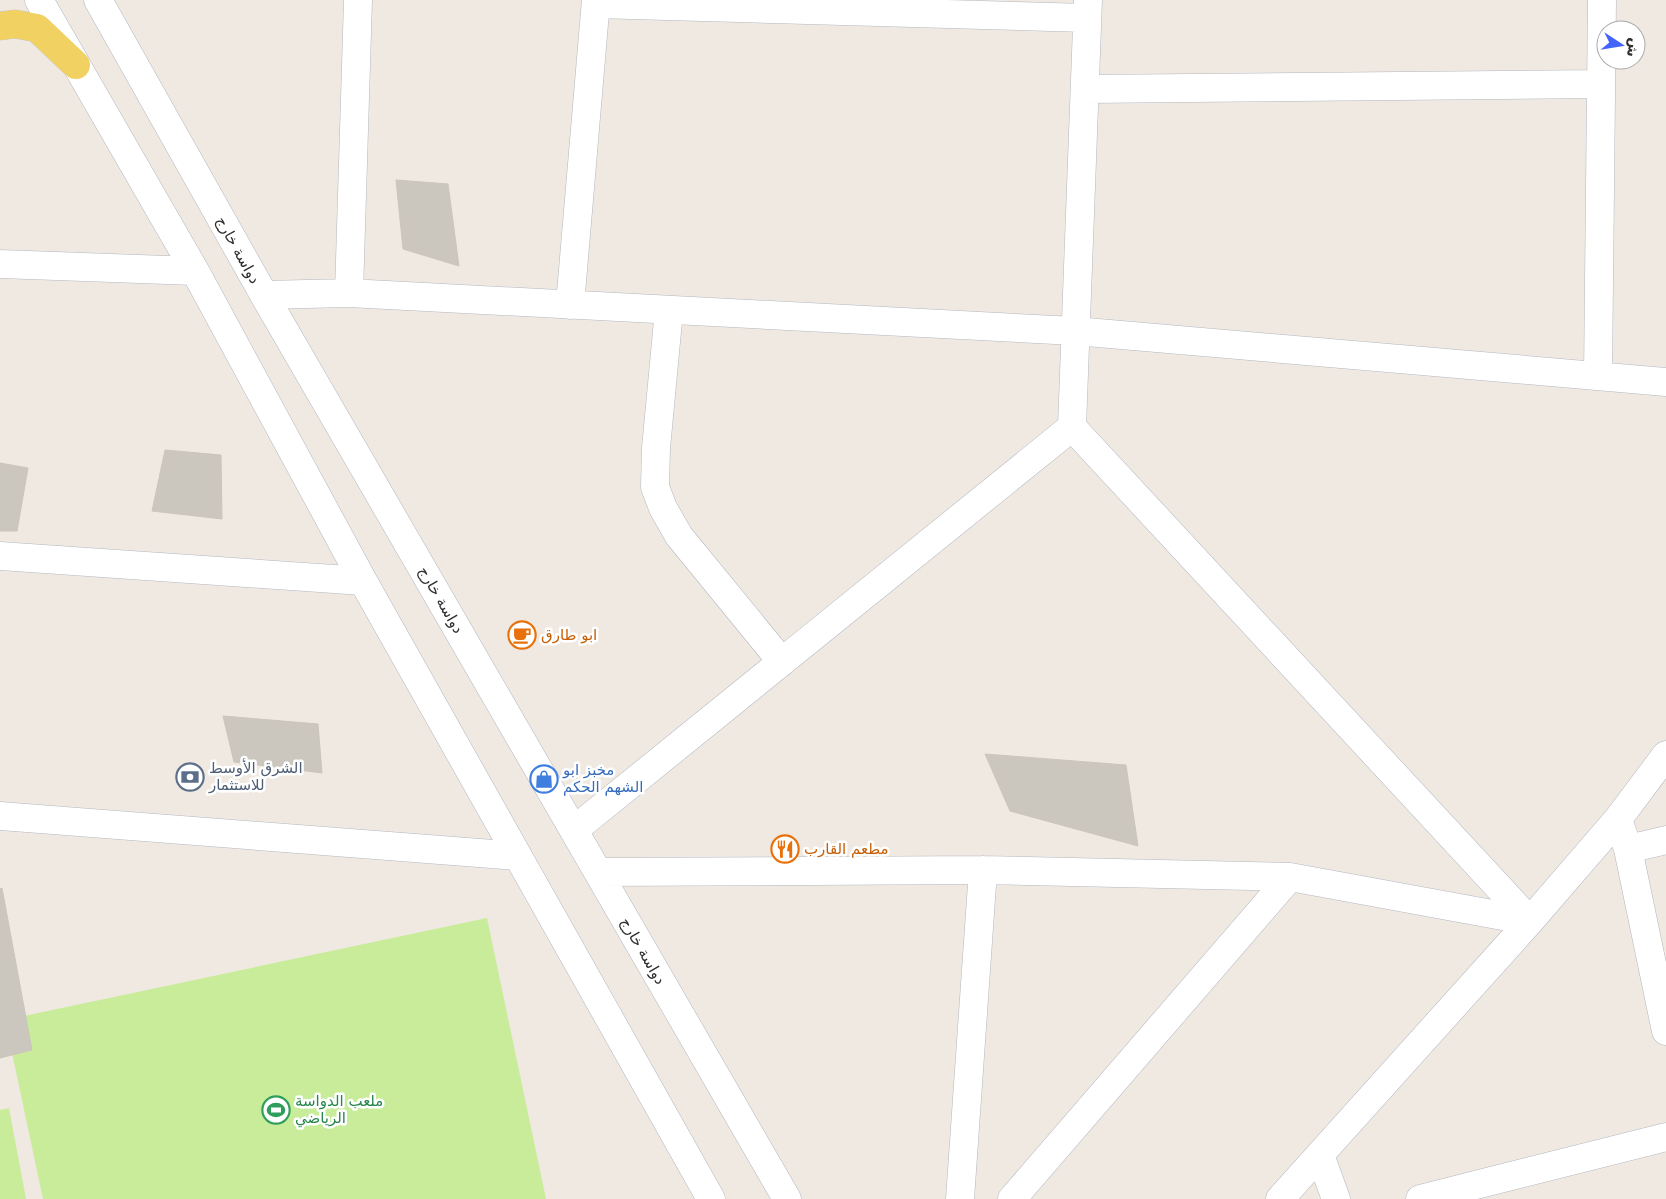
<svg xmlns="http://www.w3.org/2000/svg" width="1666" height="1199" viewBox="0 0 1666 1199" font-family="'DejaVu Sans','Noto Naskh Arabic',sans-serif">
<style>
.pitch{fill:#c9ec9a}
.building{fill:#cbc7bf;stroke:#cbc5ba}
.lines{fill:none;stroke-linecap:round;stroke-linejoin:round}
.minor-casing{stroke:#b4b7c1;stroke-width:29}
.major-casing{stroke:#c9c9c9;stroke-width:29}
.minor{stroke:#fff;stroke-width:28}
.major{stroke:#f2d163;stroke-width:28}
.labels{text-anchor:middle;stroke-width:5;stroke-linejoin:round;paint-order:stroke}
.street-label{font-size:15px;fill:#2e2e2e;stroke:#fff}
.food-label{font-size:15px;fill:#c56008;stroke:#fff;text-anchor:start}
.service-label{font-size:15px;fill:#4e5e75;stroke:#fff;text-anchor:start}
.shop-label{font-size:15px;fill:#366cbe;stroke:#fff;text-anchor:start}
.leisure-label{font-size:15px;fill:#27864d;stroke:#fff;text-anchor:start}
</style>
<rect width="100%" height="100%" fill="#efe9e1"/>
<path class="pitch" d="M487,918l59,281h-503l-38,-179z
M9,1108l17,91h-26v-89z"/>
<path class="building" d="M396,180l52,4 11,82 -56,-17z
M165,450l56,5 1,64 -70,-8z
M0,463l28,5 -11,63h-17z
M223,716l95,8 4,49 -88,-11z
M985,754l141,11 12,81 -128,-35z
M2,888l30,162 -32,8v-169z"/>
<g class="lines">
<g class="minor-casing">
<path id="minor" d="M39,0l156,271 168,310 348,618
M98,0l166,295 523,904
M1088,0l-16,427 458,494
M596,4l491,14
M1085,89l515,-5
M0,264l195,7
M349,293l9,-293
M264,295l85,-2 726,38 591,51
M570,305l26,-305
M669,310l-13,138 -1,39 8,21 16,28 103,126
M1598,376l4,-376
M0,556l363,25
M0,816l518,40
M1618,819l10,30 38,182
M574,830l498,-403
M1628,849l38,-9
M598,872l385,-2 307,7 240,44
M1320,1155l16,44
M960,1199l23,-329
M1012,1199l278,-322
M1280,1199l250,-278 88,-102 48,-64
M1420,1199l246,-62"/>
</g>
<g class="major-casing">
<path id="major" d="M0,26l15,-2 22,4 39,37"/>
</g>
<use href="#minor" class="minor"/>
<use href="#major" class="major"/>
</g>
<defs>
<g id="cafe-ring" transform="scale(1.4375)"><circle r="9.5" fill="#fff" stroke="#e8710a" stroke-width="1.5"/><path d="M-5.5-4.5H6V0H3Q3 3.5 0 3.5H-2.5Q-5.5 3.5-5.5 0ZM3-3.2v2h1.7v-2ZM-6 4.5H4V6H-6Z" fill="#e8710a"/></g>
<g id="bank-ring" transform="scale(1.4375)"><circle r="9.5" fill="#fff" stroke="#5c6f8a" stroke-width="1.5"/><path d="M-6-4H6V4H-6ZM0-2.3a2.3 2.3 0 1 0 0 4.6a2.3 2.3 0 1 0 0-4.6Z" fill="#5c6f8a"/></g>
<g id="shop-ring" transform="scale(1.4375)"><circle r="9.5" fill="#fff" stroke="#3f7fe0" stroke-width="1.5"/><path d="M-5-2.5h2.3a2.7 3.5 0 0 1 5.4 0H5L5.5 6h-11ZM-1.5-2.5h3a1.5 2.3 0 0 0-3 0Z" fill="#3f7fe0"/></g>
<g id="restaurant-ring" transform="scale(1.4375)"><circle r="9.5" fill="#fff" stroke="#e8710a" stroke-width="1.5"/><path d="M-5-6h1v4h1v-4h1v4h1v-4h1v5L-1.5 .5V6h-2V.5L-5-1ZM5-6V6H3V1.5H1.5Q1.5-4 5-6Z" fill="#e8710a"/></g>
<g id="stadium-ring" transform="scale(1.4375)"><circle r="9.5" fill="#fff" stroke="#2e9e5b" stroke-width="1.5"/><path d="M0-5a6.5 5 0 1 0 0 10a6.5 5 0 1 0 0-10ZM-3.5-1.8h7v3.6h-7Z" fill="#2e9e5b"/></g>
</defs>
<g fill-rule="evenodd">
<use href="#cafe-ring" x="522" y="635"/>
<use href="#bank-ring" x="190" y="777"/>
<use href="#shop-ring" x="544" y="779"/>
<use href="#restaurant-ring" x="785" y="849"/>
<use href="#stadium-ring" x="276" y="1110"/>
</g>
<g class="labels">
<g class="street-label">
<text transform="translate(238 250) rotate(61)" y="5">دواسة خارج</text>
<text transform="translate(441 600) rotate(60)" y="5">دواسة خارج</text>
<text transform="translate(643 951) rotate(60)" y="5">دواسة خارج</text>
</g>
<g class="food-label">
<text x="541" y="640">ابو طارق</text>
<text x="804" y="854">مطعم القارب</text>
</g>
<g class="service-label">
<text x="209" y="773">الشرق الأوسط<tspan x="209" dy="17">للاستثمار</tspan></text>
</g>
<g class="shop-label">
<text x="563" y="775">مخبز ابو<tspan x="563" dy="17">الشهم الحكم</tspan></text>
</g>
<g class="leisure-label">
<text x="295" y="1106">ملعب الدواسة<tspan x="295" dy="17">الرياضي</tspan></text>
</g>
</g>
<g transform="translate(1621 45) rotate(102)"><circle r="24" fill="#ffffff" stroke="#ababab"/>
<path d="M0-4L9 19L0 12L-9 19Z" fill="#4264fb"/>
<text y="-8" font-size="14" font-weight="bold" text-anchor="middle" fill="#2e2e2e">ش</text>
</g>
</svg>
